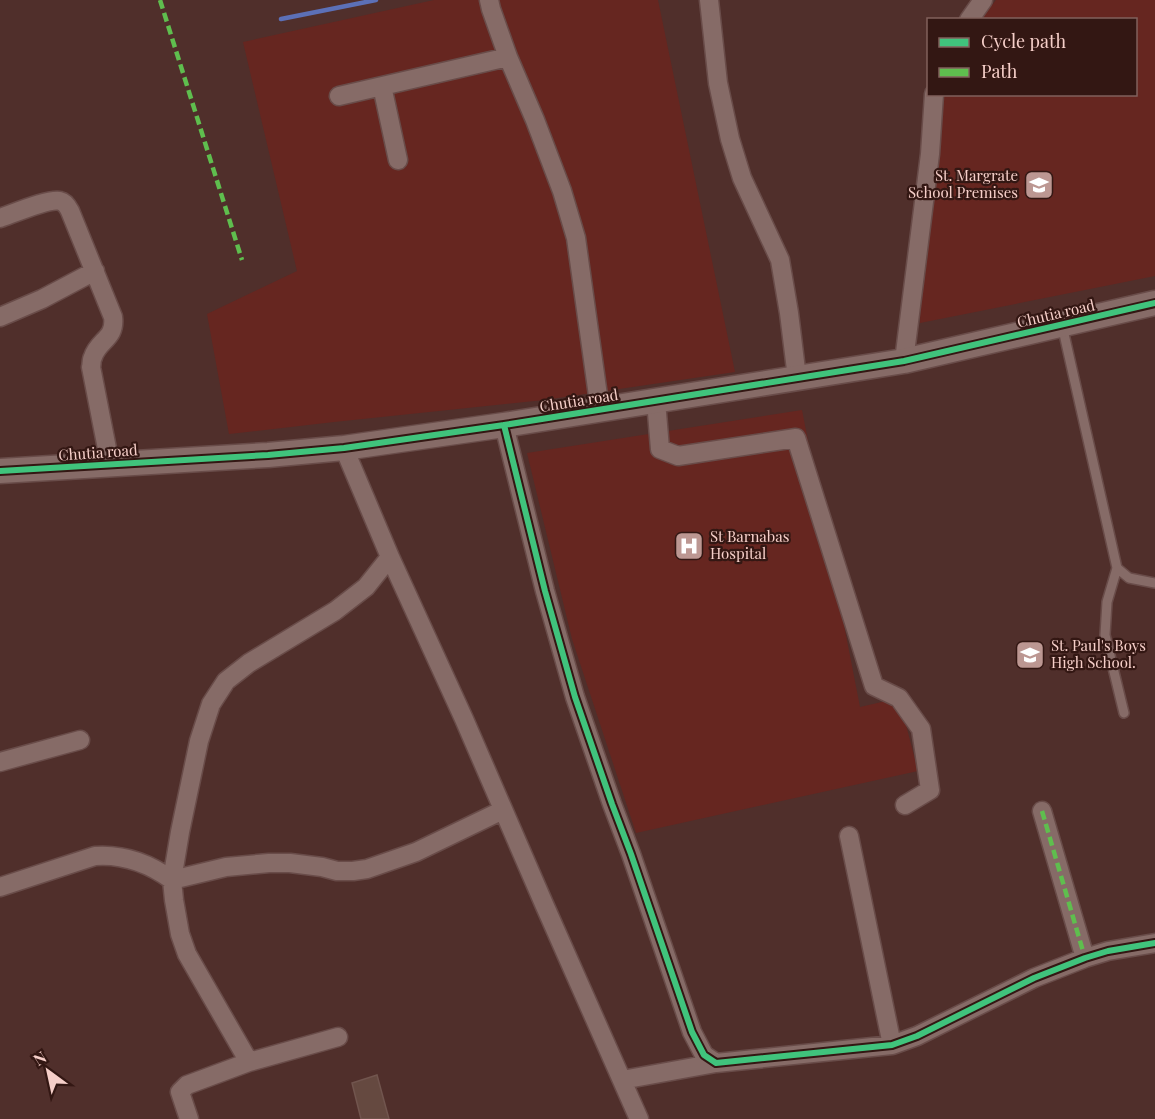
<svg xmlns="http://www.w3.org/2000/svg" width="1155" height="1119" viewBox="0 0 1155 1119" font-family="'Playfair Display',serif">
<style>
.built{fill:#662620}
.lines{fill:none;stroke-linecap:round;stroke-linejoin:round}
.stream{stroke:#5c70b7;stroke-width:4.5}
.building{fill:#654940;stroke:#71554e;stroke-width:1.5}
.service-casing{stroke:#694c49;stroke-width:12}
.minor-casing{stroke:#694c49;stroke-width:21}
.tertiary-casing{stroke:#694c49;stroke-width:27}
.service{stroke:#866b67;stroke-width:9}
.minor{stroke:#866b67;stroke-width:18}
.tertiary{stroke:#866b67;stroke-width:24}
.quiet{stroke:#5fbe4e;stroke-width:4.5;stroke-dasharray:9 4.5;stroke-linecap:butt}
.cycleway-casing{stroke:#331713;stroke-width:10}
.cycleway{stroke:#40c37c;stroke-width:6}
.labels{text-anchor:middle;stroke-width:4.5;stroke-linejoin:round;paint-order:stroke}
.poi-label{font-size:15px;fill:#f6cfc9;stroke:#331713;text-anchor:start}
.street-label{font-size:15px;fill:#f6cfc9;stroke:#331713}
</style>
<rect width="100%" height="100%" fill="#502f2b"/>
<path class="built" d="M434,0h224l77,372 -191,28 -210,22 -105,12 -22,-120 90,-43 -54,-229z
M996,0h159v276l-235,47 6,-229h210v-74l-155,-1z
M802,410l58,297 39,-9 19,73 -282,62 -64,-194 -45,-186z"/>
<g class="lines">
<path class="stream" d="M281,19l95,-19"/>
</g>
<path class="building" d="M377,1075l12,44h-28l-9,-36z"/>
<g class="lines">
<g class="service-casing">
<path id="service" d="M1062,325l55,243 12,10 26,5
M1117,568l-10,34 -2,33 19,78"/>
</g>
<g class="minor-casing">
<path id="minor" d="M489,0l2,9 17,48 27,63 27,71 14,47 24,172
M709,0l9,83 12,56 12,39 38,82 9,53 8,65
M969,20l14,-20
M382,86l16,74
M339,96l169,-39
M0,218c12,-4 50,-20 60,-17 5,1 8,6 10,10l43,106c3,22 -15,23 -20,40 -2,3 -1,7 -2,10l19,97
M0,317l42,-18 53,-28
M904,361l26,-207 4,-60
M656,401l4,48 18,7 118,-18 78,248 25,12 22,31 9,61 -25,15
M504,425l41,166 30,106 37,107 19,50 61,178 12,23 12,8 176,-18 25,-9 117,-58 51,-20 23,-7 47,-8
M344,448l46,109 74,162 80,185 95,215
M0,762l80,-22
M1042,811l43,147
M849,836l43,209
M0,887l95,-31c28,-2 55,8 77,24l54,-13 43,-4h21l32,4 15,4h16l14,-2 49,-17 87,-42
M249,1062l-62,-108 -7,-20 -6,-34 -2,-20 8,-48 19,-91 12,-37 15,-23 23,-18 86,-52 31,-24 24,-30
M622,1080l94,-17
M189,1119l-9,-27 7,-7 62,-23 89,-25"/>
</g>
<g class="tertiary-casing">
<path id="tertiary" d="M0,471l268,-16 76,-7 160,-23 400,-64 251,-58"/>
</g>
<use href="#service" class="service"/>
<use href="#minor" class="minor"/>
<use href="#tertiary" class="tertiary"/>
<path class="quiet" d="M160,0l82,260
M1042,811l43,147"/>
<g class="cycleway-casing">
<path id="cycleway" d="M504,425l41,166 30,106 37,107 19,50 61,178 12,23 12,8 176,-18 25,-9 117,-58 51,-20 23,-7 47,-8
M0,471l268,-16 76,-7 160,-23 400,-64 251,-58"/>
</g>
<use href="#cycleway" class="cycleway"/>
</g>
<defs>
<g id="school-square" transform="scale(1.5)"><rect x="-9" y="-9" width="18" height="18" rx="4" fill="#bc9792" stroke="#331713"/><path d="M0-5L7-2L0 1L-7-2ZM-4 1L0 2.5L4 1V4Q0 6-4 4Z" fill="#fff"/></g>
<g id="hospital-square" transform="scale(1.5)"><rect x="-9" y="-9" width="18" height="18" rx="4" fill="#bc9792" stroke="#331713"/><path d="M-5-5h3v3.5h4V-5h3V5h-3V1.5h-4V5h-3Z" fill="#fff"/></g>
</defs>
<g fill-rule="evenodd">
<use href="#school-square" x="1039" y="185"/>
<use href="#hospital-square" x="689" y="546"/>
<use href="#school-square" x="1030" y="655"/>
</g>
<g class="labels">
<g class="poi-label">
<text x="1018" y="181" text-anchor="end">St. Margrate<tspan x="1018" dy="17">School Premises</tspan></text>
<text x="710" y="542">St Barnabas<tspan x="710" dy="17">Hospital</tspan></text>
<text x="1051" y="651">St. Paul's Boys<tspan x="1051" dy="17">High School.</tspan></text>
</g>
<g class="street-label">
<text transform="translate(1056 314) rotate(-13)" y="5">Chutia road</text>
<text transform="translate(579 401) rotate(-9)" y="5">Chutia road</text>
<text transform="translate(98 453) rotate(-4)" y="5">Chutia road</text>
</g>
</g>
<rect x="927" y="18" width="210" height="78" fill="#331713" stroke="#81615c" stroke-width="1.5"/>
<rect x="939" y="38" width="30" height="9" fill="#40c37c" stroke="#81615c" stroke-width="1.5"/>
<text x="981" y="48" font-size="18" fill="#f6cfc9">Cycle path</text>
<rect x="939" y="68" width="30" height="9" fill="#5fbe4e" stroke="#81615c" stroke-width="1.5"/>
<text x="981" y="78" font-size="18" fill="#f6cfc9">Path</text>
<g transform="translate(48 1071) rotate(327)" stroke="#331713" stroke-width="4.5" paint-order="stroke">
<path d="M0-4.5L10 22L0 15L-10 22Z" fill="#f6cfc9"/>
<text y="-9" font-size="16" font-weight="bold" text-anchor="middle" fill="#f6cfc9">N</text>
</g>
</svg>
